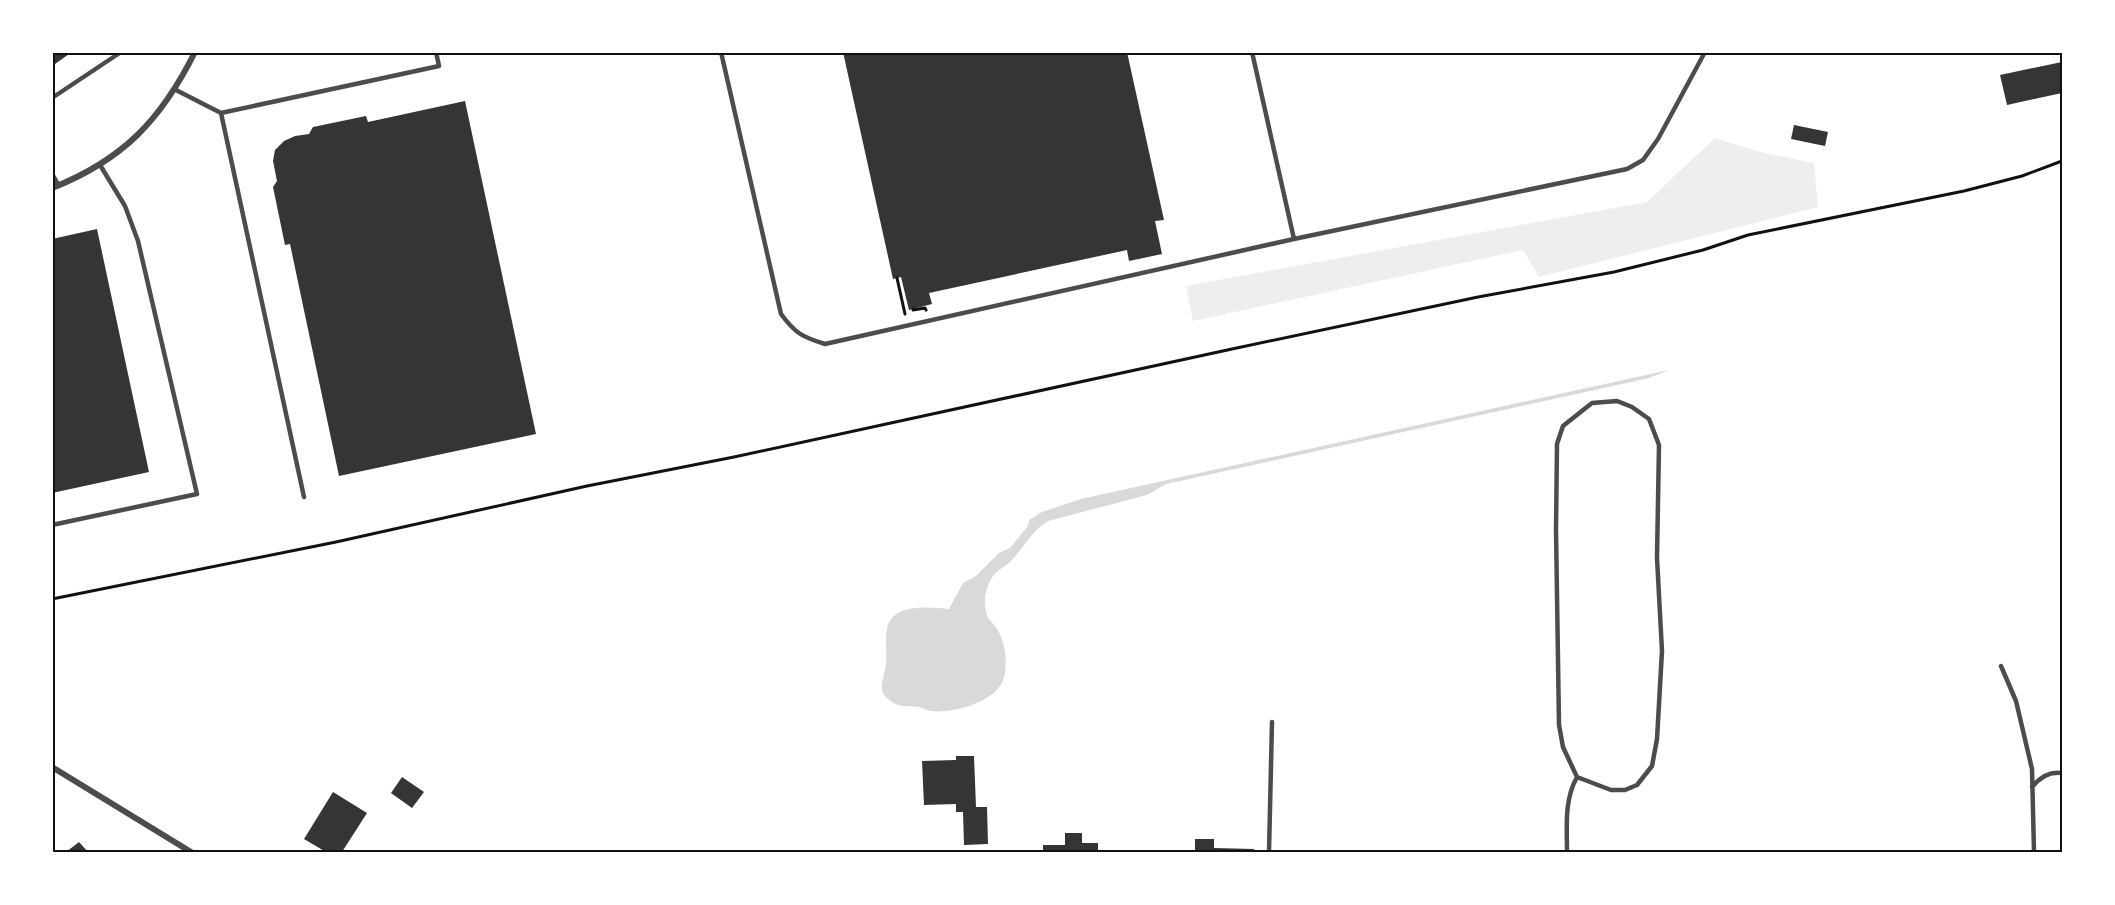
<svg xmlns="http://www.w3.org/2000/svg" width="2115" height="905" viewBox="0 0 2115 905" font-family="'Titillium Web',sans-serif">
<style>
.green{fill:#eee}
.water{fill:#d9d9d9}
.building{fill:#353535}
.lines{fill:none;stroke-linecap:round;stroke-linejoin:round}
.path{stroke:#111;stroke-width:3}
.service{stroke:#4c4c4c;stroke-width:4.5}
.minor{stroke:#4c4c4c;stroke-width:6}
.neatline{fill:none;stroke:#111;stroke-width:2}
</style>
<rect width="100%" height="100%" fill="#fff"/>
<path class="green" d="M1715,138l49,15 50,10 4,44 -279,70 -16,-27 -330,71 -7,-35 461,-84z"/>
<path class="water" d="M1669,370l-20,8 -483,106 -19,11 -99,26c-16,10 -24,26 -37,40 -6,6 -16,10 -20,18 -2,3 -4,9 -5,13 -2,8 -1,19 2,26 3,4 7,7 9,11 8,13 10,29 8,44 -3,28 -51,41 -74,38 -5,-1 -9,-4 -13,-4 -14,-1 -23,0 -33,-11 -7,-8 0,-22 1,-31 1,-12 -1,-24 1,-36 4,-26 43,-22 62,-20l14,-26 13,-7 23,-23 11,-5 18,-22 1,-6 13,-8 39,-13z"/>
<path class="building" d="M52,52h20l-17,12 -3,-3z
M843,52h284l37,168 -9,1 7,33 -33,7 -2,-11 -198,43 3,11 -23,6 -8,-33 -8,2z
M2062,62v31l-55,12 -7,-30z
M465,101l71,333 -197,42 -49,-232 -5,1 -12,-58 4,-6 -4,-20 2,-11 9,-9 11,-5 14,-2 4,-7 53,-11 2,6z
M1794,125l34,7 -3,14 -34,-7z
M97,229l52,243 -97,21v-254z
M956,756h18l2,51h11l1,37 -24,1 -1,-33h-7v-8l-32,1 -2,-44 34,-1z
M402,777l22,15 -12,16 -21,-15z
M333,792l34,21 -25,39h-16l-22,-13z
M1065,833h17v10h16v9h-55v-7h22z
M1195,839h19v9l40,1v3h-59z
M79,842l9,10h-22z"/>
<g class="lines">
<path class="path" d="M897,278l8,36
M913,309v1l12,-2 1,2
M52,599l284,-57 251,-56 147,-29 498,-108 246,-52 136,-25 89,-22 45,-15 216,-44 58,-15 40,-15"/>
<path class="service" d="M721,52l60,262c14,19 21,23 44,30l469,-105 333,-70 16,-9 15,-21 47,-87
M1252,52l42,187
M174,89l47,24 83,384
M52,98l69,-46
M221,113l218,-47 -3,-14
M52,174l7,12
M1617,401l15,6 17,12 10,26 -2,113 5,93 -5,88 -5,27 -15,19 -12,5h-14l-34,-13 -14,-30 -4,-22 -3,-195 1,-86 6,-18 29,-23z
M52,525l145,-31 -59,-253 -13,-35 -25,-41
M2001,666l15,35 16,68 2,83
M2032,787c8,-10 17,-16 30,-14
M1269,852l3,-130
M1567,852c0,-25 -3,-52 10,-75"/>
<path class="minor" d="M52,188c71,-28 109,-68 143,-136
M52,767l139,85"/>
</g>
<rect width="2115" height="905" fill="none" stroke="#ffffff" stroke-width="108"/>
<rect x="54" y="54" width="2007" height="797" class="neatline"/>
</svg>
